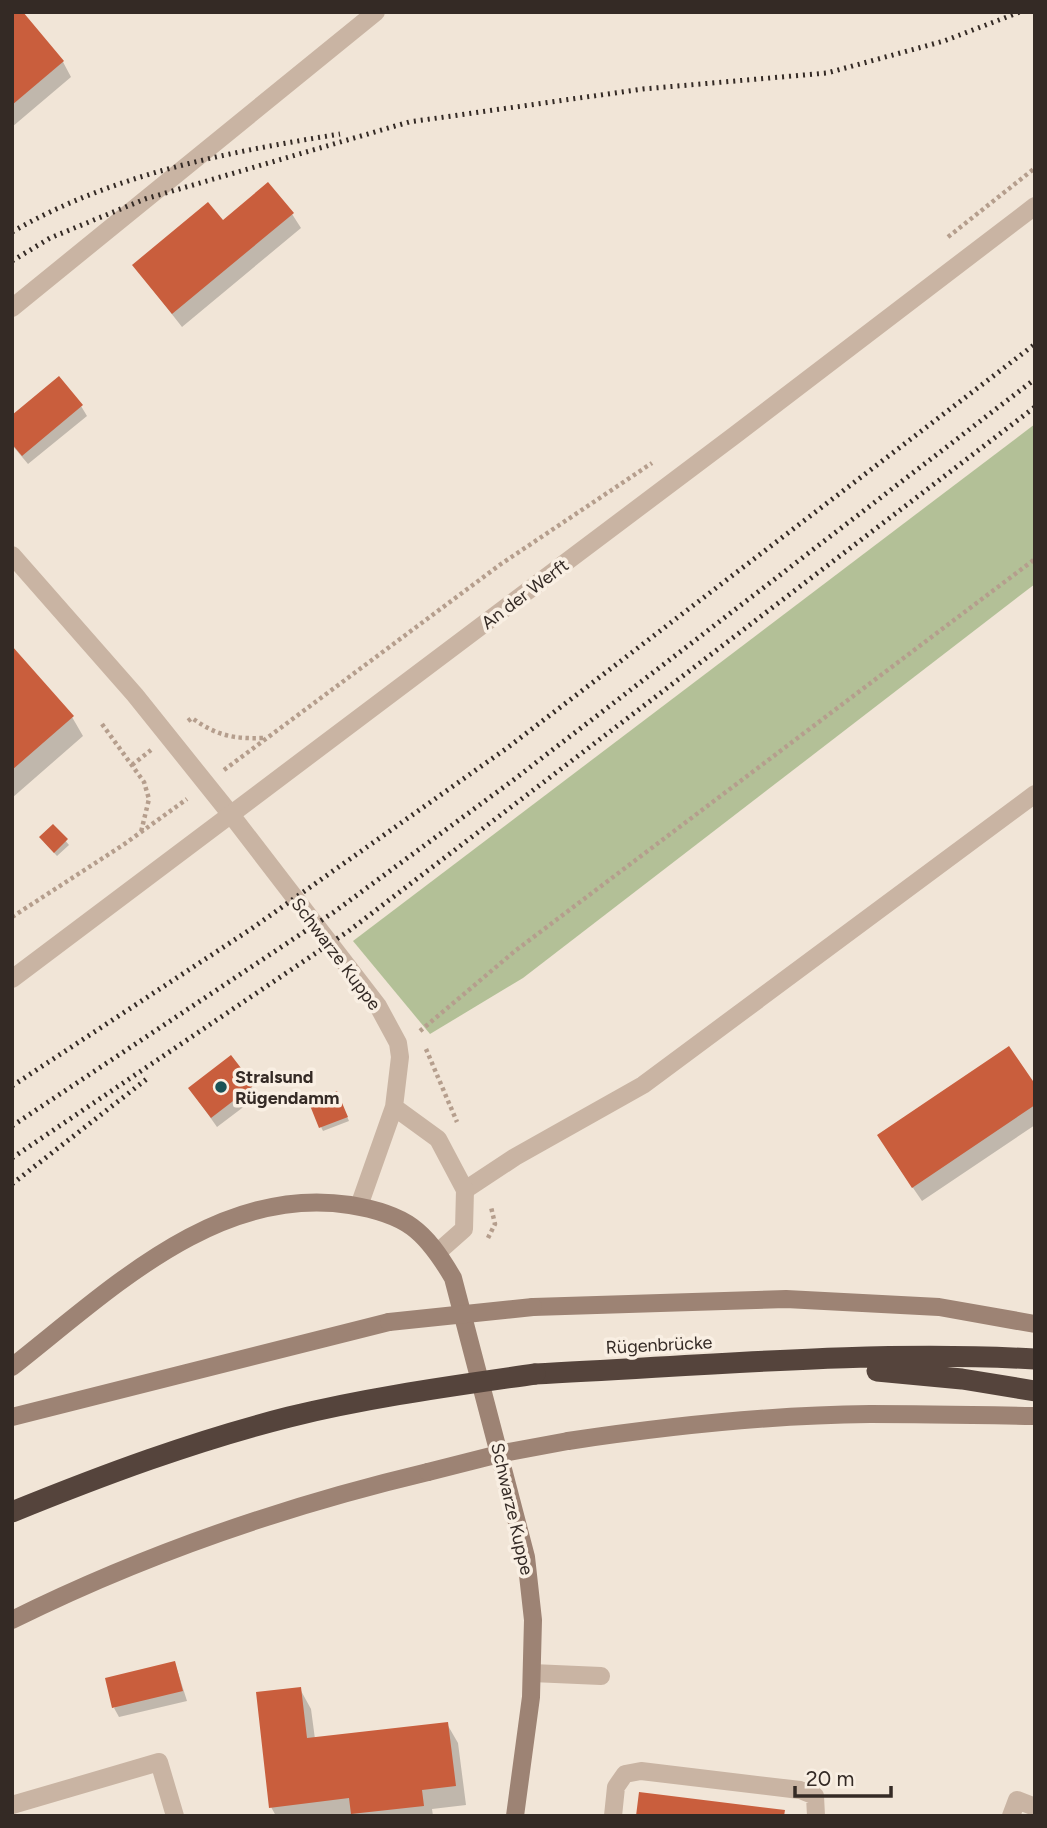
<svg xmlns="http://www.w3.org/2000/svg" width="1047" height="1828" viewBox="0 0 1047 1828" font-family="Figtree,sans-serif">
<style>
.green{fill:#b3c097}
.shadow{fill:#0003}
.building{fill:#c95e3d}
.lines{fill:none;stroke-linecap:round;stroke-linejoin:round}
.path{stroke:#b59e8d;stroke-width:4.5;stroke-dasharray:3.5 3.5;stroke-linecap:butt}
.lane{stroke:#c9b4a3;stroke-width:18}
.street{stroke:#c9b4a3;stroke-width:18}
.secondary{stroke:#9d8374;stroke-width:18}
.highway{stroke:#55443c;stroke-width:21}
.rail{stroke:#342a25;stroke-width:5;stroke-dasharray:2 5;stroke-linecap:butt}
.secondary-bridge{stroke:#9d8374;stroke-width:18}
.highway-bridge{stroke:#55443c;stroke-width:21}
.poi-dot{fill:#1a5256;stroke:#f9efe3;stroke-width:2.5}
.labels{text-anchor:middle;stroke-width:7;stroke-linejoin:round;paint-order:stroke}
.street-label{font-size:18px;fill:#342a25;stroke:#f9efe3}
.poi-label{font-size:18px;font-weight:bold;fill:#342a25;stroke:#f9efe3;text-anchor:start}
</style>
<rect width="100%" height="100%" fill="#f1e5d7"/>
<path class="green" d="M1035,424v160l-512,394 -93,56 -77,-93z"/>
<path class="shadow" d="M12,12h9l42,50 8,15 -59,50z
M292,214l9,14 -119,99 -48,-61 89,-43z
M81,406l6,10 -59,48 -16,-19v-27z
M12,648l60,69 11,19 -71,62z
M53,826l16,19 -12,11 -13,-14z
M231,1058l27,38 -41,31 -27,-38z
M1035,1087v38l-113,76 -35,-51z
M339,1098l10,23 -26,10 -2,-4z
M175,1663l12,38 -68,16 -5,-9z
M300,1689l11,20 4,30 132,-15 11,19 8,62 -34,4 1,7h-157l-5,-9z"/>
<path class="building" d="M12,12h11l41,49 -52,44z
M268,182l26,31 -122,101 -40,-49 76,-63 15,18z
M59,376l24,29 -61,51 -10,-12v-29z
M12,646l62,70 -62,54z
M53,824l15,15 -14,14 -15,-16z
M1009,1046l26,38v21l-123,83 -35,-53z
M231,1055l23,30 -43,33 -23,-30z
M337,1091l11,26 -29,11 -10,-25z
M175,1661l8,30 -71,17 -7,-30z
M301,1687l6,51 141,-16 8,64 -34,4 2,16 -73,8 -2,-16 -80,10 -13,-116z
M639,1792l146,18 -1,6h-148z"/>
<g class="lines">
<path class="path" d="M948,237l87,-69
M188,721l4,-3c25,18 42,21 72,20
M102,724l42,58 5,17 -8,33
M132,765l19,-15
M224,770l277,-206 151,-101
M12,917l111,-72 64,-46
M420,1031l95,-80 520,-392
M426,1049l31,73
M488,1238l7,-14 -4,-17"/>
<path class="lane" d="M12,308l364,-296
M12,555l123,140 97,121
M465,1190l50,-33 128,-72 392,-291
M532,1673l69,3
M12,1805l147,-43 16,54
M613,1816l3,-29 9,-13 16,-3 159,19 15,6 1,20
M1011,1816l6,-16 18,7"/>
<path class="street" d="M232,816l146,190 20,37 2,14 -6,50 -35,99
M12,979l723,-544 300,-229
M394,1107l44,32 27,51 -1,39 -26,23"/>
<path class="secondary" d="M533,1307l253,-8 153,8 96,17
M12,1367c97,-76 205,-183 338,-162 56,9 75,25 103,73l73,279 7,63 -2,77 -16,119
M12,1417l377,-95
M568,1441c100,-15 201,-26 302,-27 55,0 110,1 165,2
M12,1620c133,-66 273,-114 416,-148"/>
<path class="highway" d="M877,1371l85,8 73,12
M535,1374c166,-8 334,-24 500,-15"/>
<path class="rail" d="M12,232c100,-58 216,-80 328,-98
M12,261l38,-23 95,-39 264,-77 234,-33 184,-16 117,-32 76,-29
M12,1086l239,-157 256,-181 528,-404
M12,1126l322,-214 178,-131 523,-402
M12,1158l338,-228 685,-523
M12,1184l136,-106"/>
<path class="secondary-bridge" d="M389,1322l144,-15
M428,1472l75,-19 65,-12"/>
<path class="highway-bridge" d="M12,1512c91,-37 182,-71 277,-95 81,-20 164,-31 246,-43"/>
</g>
<circle class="poi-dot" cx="221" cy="1087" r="7"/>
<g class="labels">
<g class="street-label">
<text transform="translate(525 594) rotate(-37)" y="6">An der Werft</text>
<text transform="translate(336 954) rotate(53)" y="6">Schwarze Kuppe</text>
<text transform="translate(659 1345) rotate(-3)" y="6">Rügenbrücke</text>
<text transform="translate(512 1509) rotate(77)" y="6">Schwarze Kuppe</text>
</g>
<g class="poi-label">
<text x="235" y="1083">Stralsund<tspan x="235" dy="21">Rügendamm</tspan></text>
</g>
</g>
<rect width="1047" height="1828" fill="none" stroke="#342a25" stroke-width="28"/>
<path d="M795 1786v10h96v-10" fill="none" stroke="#342a25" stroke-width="3.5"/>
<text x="806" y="1786" font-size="21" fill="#342a25" stroke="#f9efe3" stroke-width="5" paint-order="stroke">20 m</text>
</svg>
